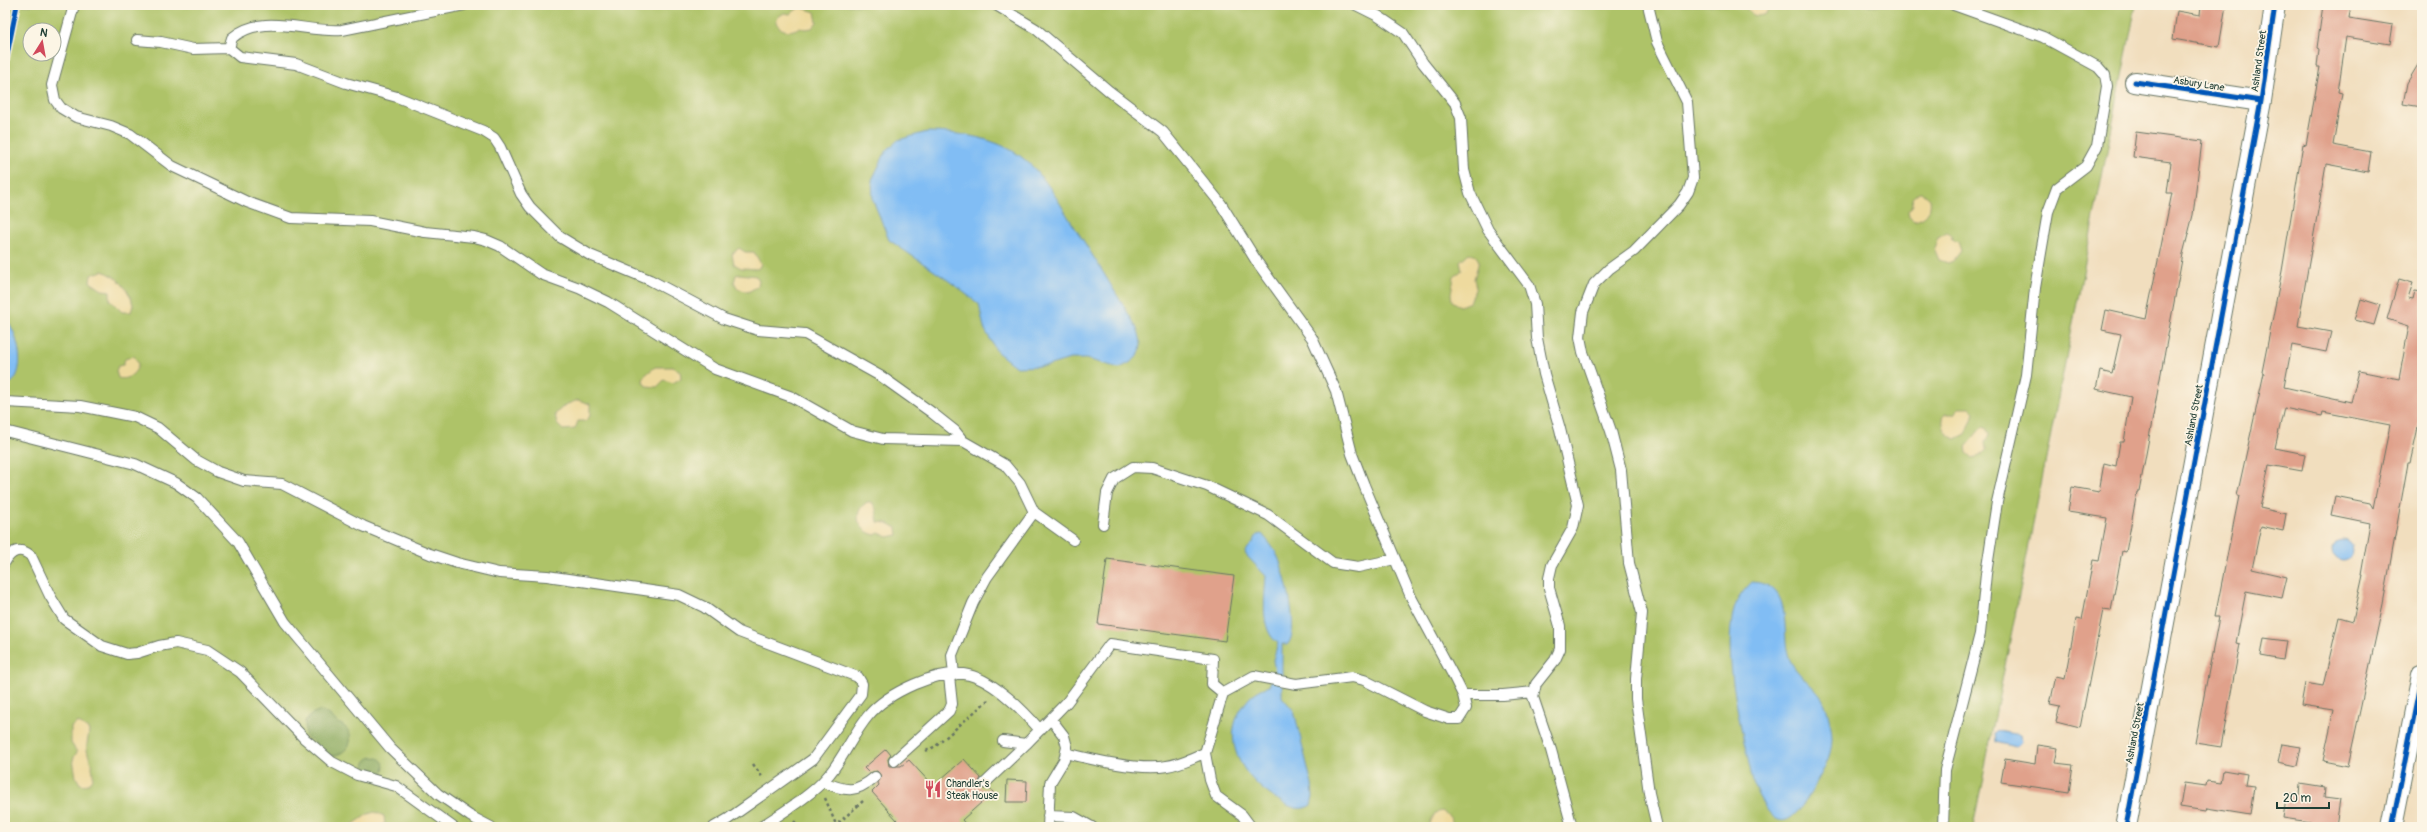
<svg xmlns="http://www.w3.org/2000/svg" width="2427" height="832" viewBox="0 0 2427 832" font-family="Pangolin,sans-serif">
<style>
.green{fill:#aec367;stroke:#66804e;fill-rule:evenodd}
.forest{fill:#8aa95c;stroke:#547348}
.sand{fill:#eeda9e;stroke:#868c69}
.water{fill:#81bdf4;stroke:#507d94}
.building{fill:#e0a18b}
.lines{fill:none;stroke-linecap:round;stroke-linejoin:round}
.lane-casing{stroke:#687564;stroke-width:12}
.street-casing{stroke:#687564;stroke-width:22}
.path{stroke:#687564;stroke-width:2.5;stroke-dasharray:3 3;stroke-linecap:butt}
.lane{stroke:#fff;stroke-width:10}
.street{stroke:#fff;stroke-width:20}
.cycleway-casing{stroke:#fcf5e5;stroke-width:8}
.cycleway{stroke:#0057b8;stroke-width:5}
.labels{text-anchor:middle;stroke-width:3.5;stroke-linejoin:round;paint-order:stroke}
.street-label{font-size:10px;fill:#1f3d34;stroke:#fcf5e5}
.poi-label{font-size:10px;fill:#1f3d34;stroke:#fcf5e5;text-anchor:start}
</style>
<rect width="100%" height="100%" fill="#fcf5e5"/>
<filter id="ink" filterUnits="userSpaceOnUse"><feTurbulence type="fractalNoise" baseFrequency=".025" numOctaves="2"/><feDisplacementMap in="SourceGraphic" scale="8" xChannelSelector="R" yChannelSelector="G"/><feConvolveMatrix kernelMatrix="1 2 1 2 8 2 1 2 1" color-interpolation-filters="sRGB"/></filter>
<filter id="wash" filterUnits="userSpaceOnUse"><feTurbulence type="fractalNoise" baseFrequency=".012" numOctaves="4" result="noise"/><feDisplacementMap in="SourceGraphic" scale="16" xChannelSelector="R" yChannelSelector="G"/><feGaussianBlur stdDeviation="0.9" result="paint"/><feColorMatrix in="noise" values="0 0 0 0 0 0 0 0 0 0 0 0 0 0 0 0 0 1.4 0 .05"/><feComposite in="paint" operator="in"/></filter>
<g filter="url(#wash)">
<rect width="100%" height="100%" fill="#f1debe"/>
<path class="green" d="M9,5h2127l-163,822h-1968v-800zM30,30h24v24h-24z"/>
<path class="forest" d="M319,711c10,1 11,5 18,11 3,2 7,3 10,7 10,13 -3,27 -17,27l-25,-21v-13l8,-9z
M364 767a10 10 0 1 1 20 0a10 10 0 1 1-20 0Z"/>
<path class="sand" d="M1744,5h28l-7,9c-11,5 -15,-1 -21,-9z
M800,7l15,5 2,10 -5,6 -7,1 -5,-2c-9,6 -20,5 -24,-5l2,-5 6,-4 6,1z
M1919,192h3l8,7c2,12 -4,20 -16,22l-5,-4 -1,-6 5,-6 -1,-7z
M1947,232l4,2 1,6 6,2 3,9 -8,10 -5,2 -9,-3 -5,-12 4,-11z
M739,248l6,4h9l7,12 -3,5 -17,-1 -7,-4 -2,-10z
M1469,253l7,3 3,5 -5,18 2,8 -6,15 -10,4 -8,-5 -1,-7 3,-17 8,-7 -2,-9z
M102,271c15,4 28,19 31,34l-2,7h-9l-12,-12v-9l-8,-1 -12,-8 1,-7z
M740,274l16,2 3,4 -1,6 -10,6 -10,-3 -4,-7 2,-7z
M134,356l4,7c0,9 -10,18 -20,15l-2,-7 2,-5 5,-1 2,-6z
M655,367h18l7,4 1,7 -8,5 -9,-3 -7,7 -11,-1 -3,-4 1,-6z
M578,400l12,4v12l-5,5h-7l-3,8 -12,1 -6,-6 -2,-10 10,-9z
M1958,408h12l4,4c-2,9 -5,14 -8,22l-10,5c-10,-4 -17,-14 -11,-25h9z
M1982,427l4,1 3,6 -4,9 1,6 -6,7 -7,2 -6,-5 -1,-7z
M867,502h5l4,7 2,13 10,1 9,5 1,7 -10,2 -9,-4 -4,2c-17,-4 -24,-22 -8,-33z
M78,722l11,8c0,7 -3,13 -2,20 2,9 16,39 -7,34l-4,-7 -3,-18 4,-7 -6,-9v-16z
M1442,811l9,7 3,9h-23l-1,-4 5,-10z
M375,812l9,4 1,8 -6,3h-30l19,-13z"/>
<path class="water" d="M927,132c32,0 72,6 97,27 20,16 33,40 46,61 23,35 45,72 67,108 8,21 4,31 -18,40l-32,-9h-17l-23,7 -31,1 -19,-15 -13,-24 -5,-24 -30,-23 -60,-41 -16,-40 -1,-20 14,-29 12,-11z
M5,317c13,15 25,61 0,69z
M1262,534c6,7 12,14 16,23 7,16 22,73 10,87h-6v53l12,14 18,74 1,12 -2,8c-11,7 -21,2 -31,-4 -31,-17 -60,-54 -40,-90 8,-13 14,-20 29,-25l6,-15 -2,-11 5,-17c-19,-13 -13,-46 -12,-67l-20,-21 -1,-4 8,-8 4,-8z
M2333 550a10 10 0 1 1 20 0a10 10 0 1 1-20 0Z
M1752,582c44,2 28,50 37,76 7,17 25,27 34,42 5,10 9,28 9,39 0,18 -11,35 -19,50 -25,42 -37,43 -59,-2 -10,-49 -33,-129 -20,-177 3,-12 10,-20 18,-28z
M1998,731l22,4 1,7 -6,5 -19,-5 -1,-8z"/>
<g id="blocks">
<path class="building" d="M2201,5h25l-7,42 -46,-8 4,-28 23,4z
M2323,5h28l-2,13 44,7 -3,19 -44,-7 -8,55 4,1 -9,52 38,7 -3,20 -42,-8 -28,162 33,6 -5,20 -34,-7 -8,42 67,15 8,-31 40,8 10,-53 -22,-7 12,-40 14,4 -5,15 5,1 2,-8 7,1v118l-12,53h-2l-25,141 -35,162 -25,-5 11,-51 -33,-5 4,-22 18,3 16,-69 14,4 10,-46h-2l9,-52 -39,-8 4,-19 35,7 3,5 17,-83 -67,-13 -1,4 -38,-8 -9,40 30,6 -3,17 -33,-6 -9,43 26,6 -3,17 -22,-5 -9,43 35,8 -5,21 -36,-7 -10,52 4,1 -19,103 -26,-4 24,-126h-4l24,-121h-2l27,-123 -2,-1 20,-101 21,-127 3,1 14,-78h-3l2,-18 -2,-1z
M2422,58v49l-19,-3 4,-21z
M2136,132l66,9 -9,74 -10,39 -44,238h-2l-11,60 -4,-1 -11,60 -8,-1 -23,118 -24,-6 4,-16 -10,-2 6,-28 9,2 11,-59 6,1 11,-60 6,1 8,-43 -39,-6 4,-25 27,5 5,-29 12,3 4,-24h4l7,-45 -35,-8 4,-18 12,3 9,-40 -19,-4 4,-20 40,9 26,-126h-5l4,-31 -38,-5z
M2361,299l19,6 -6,20 -19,-5z
M1107,559l127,17 -9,65 -127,-17z
M2264,638l22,3 -3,19 -22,-4z
M2282,744l19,3 -4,19 -19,-4z
M2037,745l21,3 -3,15 18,2 -4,27 -68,-10 4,-23 30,5z
M886,749l5,6 -3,4 1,7h12l8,-6 24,26 31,-27 17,19 -2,4 1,5 4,2 6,-1 3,4 -31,28 6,7h-80l9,-7 -25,-28 7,-7 -1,-2 3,-7 -4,-5 -8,2 -5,-5z
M2223,770l24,4 -2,11 9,1 -4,29 -43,-7 -1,3 -26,-4 4,-24 22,3 1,-5 14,2z
M1007,780l20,1 -1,21h-20z
M2300,784l25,4 -1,10 16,2 -4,26 -53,-8 4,-25 12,2z"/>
</g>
</g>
<g filter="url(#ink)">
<use href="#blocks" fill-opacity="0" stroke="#687564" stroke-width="1"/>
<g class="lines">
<g class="lane-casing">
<path id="lane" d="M74,5l-22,80 3,15 6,8 15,9 35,9 19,8 42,32 75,36 44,16 79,3 55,11 49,5 12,3 14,6 41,28 38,14 29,14 107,67 77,28 60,34 31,8 80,2
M464,5l-122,25c-36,3 -80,-18 -110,8l-3,10 11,9 56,7 50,19 51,14 86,34 11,7 6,9 21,47 9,13 30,30 30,18 60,25 74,39 34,11 47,4 77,43 49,35 24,19 8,10 42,24 15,18 14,29 39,28
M996,5l40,24 73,62 54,41 58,72 36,58 55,76 24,53 16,63 12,31 47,112 43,80 9,18 3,13 -7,11h-10l-24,-8 -61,-31 -12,-3 -56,7 -42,-8 -31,17
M1356,5l22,11 25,17 20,30 32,40 6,15 3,52 6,23 18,37 41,55 6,19 2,34 7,36 16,55 18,76 -5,23 -21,37 -3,13v10l11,38v23l-5,11 -19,24 -3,13 18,53 21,77
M1648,5l9,37 30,60 6,76 -5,14 -9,13 -45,46 -25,18 -15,15 -11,28 -3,25 3,15 28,79 10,39 8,93 13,50 -6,66v20l13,94 8,34
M137,40l24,2 32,7 36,-1
M5,402l75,4 55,11 23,11 38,32 22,12 26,9 38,3 81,42 67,28 27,9 42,10 48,3 132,19 25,12 35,25 119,45 4,7 -1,10 -48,65 -85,60 -14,8
M5,431l130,33 41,19 21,15 41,44 47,80 105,126 48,46 32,22 21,11
M1103,524l4,-31 7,-14 19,-12 19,1 55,18 61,29 65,48 25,4 37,-8
M5,562c6,-12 16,-15 26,-6l19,40 14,23 38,27 25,8 10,-1 22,-7 17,-3 31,7 33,22 65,67 27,23 25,13 39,11 57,41
M954,675l-2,-20 21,-52 14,-26 47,-65
M1223,693l-18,60 5,27 6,16 26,19 9,12
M1463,695h40l30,-3
M1003,741l23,3 41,-42 43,-58 103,15 -1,25 11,9
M1066,753c27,7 74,18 101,13 14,-2 26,-9 38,-13
M894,761l55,-50 3,-7 -3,-28
M823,782c23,9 32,12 52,-5
M985,783l41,-39
M1048,816l26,1 18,10
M761,827c19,-13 51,-32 65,-49 17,-18 26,-43 42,-62 19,-23 71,-48 101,-41 25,6 55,36 71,55
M1048,827l2,-44 14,-23 3,-13 -3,-11 -13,-17
M1943,827l2,-57 35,-136 6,-60 11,-72 29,-127 9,-87 13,-76 9,-24 29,-22 11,-20 10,-60 -2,-11 -7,-8 -55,-30 -89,-32"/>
</g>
<g class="street-casing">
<path id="street" d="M2135,82l126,19
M2126,827l135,-726 14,-96
M2392,827l30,-152"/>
</g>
<path class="path" d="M926,751l10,-5 52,-46
M753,764l10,14
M825,798l12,29
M794,821l5,6
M793,827l4,-3
M834,827l29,-26"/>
<use href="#lane" class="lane"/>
<use href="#street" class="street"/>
<g class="cycleway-casing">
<path id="cycleway" d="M5,65l12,-60
M2135,82l126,19
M2126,827l135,-726 14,-96
M2392,827l30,-152"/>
</g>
<use href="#cycleway" class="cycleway"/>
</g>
</g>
<defs>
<g id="restaurant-bare" transform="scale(1.38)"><path d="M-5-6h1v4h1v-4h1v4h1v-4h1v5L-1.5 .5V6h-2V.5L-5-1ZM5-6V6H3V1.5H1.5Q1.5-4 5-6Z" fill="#d1495b" stroke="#fcf5e5" stroke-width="2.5" paint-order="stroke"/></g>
</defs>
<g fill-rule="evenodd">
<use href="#restaurant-bare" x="933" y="789"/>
</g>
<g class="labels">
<g class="street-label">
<text transform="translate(2258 61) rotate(-82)" y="4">Ashland Street</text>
<text transform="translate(2199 83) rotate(9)" y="4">Asbury Lane</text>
<text transform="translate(2193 415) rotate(-79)" y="4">Ashland Street</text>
<text transform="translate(2134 733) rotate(-79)" y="4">Ashland Street</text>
</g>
<g class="poi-label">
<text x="946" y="787">Chandler's<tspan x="946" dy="12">Steak House</tspan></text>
</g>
</g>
<rect width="2427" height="832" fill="none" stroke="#fcf5e5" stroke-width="20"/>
<g transform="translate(42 42) rotate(11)"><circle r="19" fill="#fcf5e5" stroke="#a4ab9e"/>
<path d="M0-3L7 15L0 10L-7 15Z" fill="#d1495b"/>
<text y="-6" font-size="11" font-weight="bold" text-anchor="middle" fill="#1f3d34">N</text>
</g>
<path d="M2277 802v6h52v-6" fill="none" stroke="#1f3d34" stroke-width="2"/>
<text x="2283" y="802" font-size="12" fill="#1f3d34" stroke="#fcf5e5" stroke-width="3" paint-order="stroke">20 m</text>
</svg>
